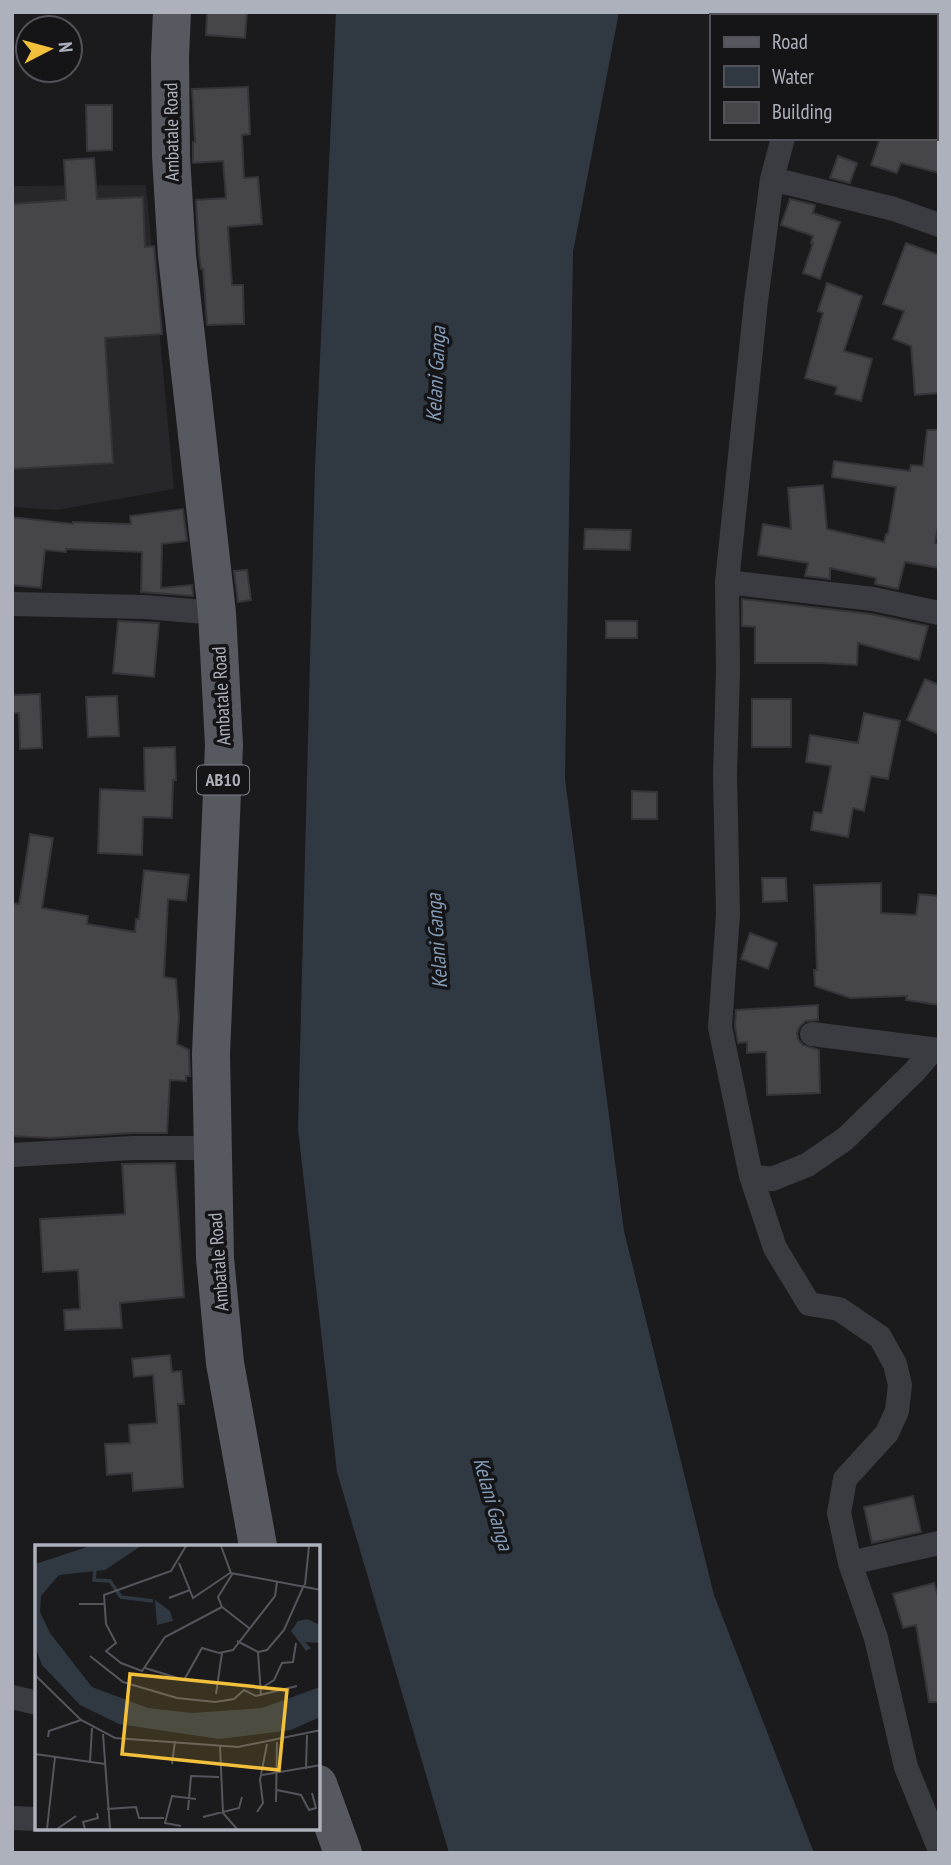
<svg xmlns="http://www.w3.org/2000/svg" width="951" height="1865" viewBox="0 0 951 1865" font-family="'PT Sans Narrow',sans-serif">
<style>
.built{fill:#27262a}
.water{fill:#303941}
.building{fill:#45454a;stroke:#353439;stroke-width:2}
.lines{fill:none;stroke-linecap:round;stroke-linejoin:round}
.minor{stroke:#3b3c42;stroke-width:24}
.primary{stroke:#575961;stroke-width:38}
.labels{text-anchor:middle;stroke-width:7;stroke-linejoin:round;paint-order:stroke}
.shield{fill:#151518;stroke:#7f828b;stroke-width:2}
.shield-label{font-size:18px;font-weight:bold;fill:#adb1bc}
.street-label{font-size:19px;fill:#adb1bc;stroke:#151518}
.water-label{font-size:21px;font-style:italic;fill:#859cb7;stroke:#151518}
.inset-river{fill:none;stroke:#303941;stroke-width:3.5}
.inset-road{fill:none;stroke:#55565d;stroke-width:2}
.view{fill:#f3c03c;fill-opacity:0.15;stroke:#f3c03c;stroke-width:3.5}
.inset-edge{fill:none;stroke:#adb1bc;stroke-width:3.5}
</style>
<rect width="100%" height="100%" fill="#1b1a1d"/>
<path class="built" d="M146,185l28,304 -117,21 -45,-3v-321z"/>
<path class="water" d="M336,12h283l-46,240 -8,527 59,452 90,364 100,258h-365l-112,-381 -39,-343 17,-663z"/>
<path class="building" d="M207,12h40l-2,26 -39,-3z
M248,87l2,47 -8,1 2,43 14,-1 4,47 -34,3 4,58h11l1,39 -37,1 -4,-56h-2l-2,-15 -3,-54 30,-2 -3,-37 -30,2v-21h2l-3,-53z
M86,105h26v45l-25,1z
M880,138h59v35l-38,-10 -4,10 -26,-8z
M838,156l19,7 -7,20 -20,-5z
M94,158l3,41 46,-2 2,50 9,-1 8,88 -57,4 8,125 -101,6v-265l54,-4 -2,-40z
M790,199l25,6 -2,8 27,9 -20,57 -17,-6 10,-30h-2l2,-7 -32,-11z
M906,243l33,12v138l-24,2 -4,-49 -18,-7 11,-28 -21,-7z
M827,283l35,13 -18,55 28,8 -11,42 -26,-7 2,-7 -32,-9 18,-65 -5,-2z
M927,430h12v92l-4,21h4v25l-34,-6 -7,27 -23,-5 1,-6 -46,-10v11l-25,-3 3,-13 -50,-8 5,-31 28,5 -3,-41 35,-3 4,44 57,13 2,-8h2l8,-47 -64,-10 2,-16 76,10 1,-6 12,1z
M183,509l4,32 -25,3 -1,44 31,-3 1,11 -52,-4 1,-40 -76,-3v3l-21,-2 -4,38 -29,-3v-68l61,7v-2l58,2 -1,-8z
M585,529l46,1 -1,20 -46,-1z
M247,570l4,30 -13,2 -4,-31z
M742,599l129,15 57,12 -9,34 -61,-17 -1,22 -35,-2h-67v-36l-13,-1z
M118,621l41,2 -5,54 -41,-4z
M606,621h31v17h-31z
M925,679l14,6v49l-32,-14z
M40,694l2,54 -22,1 -1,-36h-7v-18z
M117,696l2,40 -31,1 -2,-40z
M752,699h39v48h-39z
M864,713l36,8 -12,58 -17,-3 -7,35 -11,-3 -5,29 -37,-7 3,-18 8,1 9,-47 -25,-4 4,-27 48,8z
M175,747l1,33h-3l-1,38 -29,-1 -1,38 -44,-2 2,-64 45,2 -1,-43z
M632,791l25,1v27h-25z
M30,834l23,4 -11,70 46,8 -1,8 48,8 1,-13h3l5,-49 45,5 -3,26 -18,-2 -4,78 12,2 3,38 -2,27 12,6 1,26h-4v5l-16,-1 -3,53h-35l-81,5 -39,-2v-233l7,1z
M762,878h24l1,23 -24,1z
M881,883v30l35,2 3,-21 20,2v109l-33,-5 1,-4 -57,2 -35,-12 -1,-16h3l-3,-85z
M750,933l27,10 -9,26 -27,-10z
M818,1005v15l-12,1 -6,5 -3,7 1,6 5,6 16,5 1,43 -53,2 -1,-43 -19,1v-11l-9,1 -3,-17 1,-16z
M175,1163l9,134 -64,6 2,25 -57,2 -1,-20 16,-1 -2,-39 -35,2 -3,-53 85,-5 -3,-50z
M170,1355l2,17 9,-1 3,33h-6l5,83 -50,4 -1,-18 -25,2 -2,-31 25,-1 -1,-18 28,-2 -4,-48 -19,2 -2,-18z
M913,1496l8,36 -49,11 -8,-36z
M934,1583l5,17v102h-10l-13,-77 -13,3 -10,-34z"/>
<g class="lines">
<path class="minor" d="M817,16l1,-4
M783,138l-11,41 -16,122 -29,281 1,89 -3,104 3,139 -8,113 31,149 24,72 34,56 30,5 41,28 15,27 5,21 -3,26 -10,22 -42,46 -6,34 11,50 26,75 30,129 33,81
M772,179l122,30 45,16
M727,582l146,17 66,14
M12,604l133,3 72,6
M812,1034l127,16
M12,1155l121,-7h80
M751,1176l21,3 35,-14 38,-26 69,-67 19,-22
M850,1563l89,-20
M12,1697l25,6
M12,1818l25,1"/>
<path class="primary" d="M172,12l-2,45 1,99 6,100 40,357 7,132 -13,309 4,204 10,105 33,183
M318,1784l25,69"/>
</g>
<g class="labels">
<rect class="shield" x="197" y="765.5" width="52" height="29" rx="5"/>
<g class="shield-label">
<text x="223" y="786">AB10</text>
</g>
<g class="street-label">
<text transform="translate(171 132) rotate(-91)" y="7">Ambatale Road</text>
<text transform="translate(221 696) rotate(-93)" y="7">Ambatale Road</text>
<text transform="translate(218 1262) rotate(-94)" y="7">Ambatale Road</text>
</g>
<g class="water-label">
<text transform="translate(436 374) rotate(-87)" y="7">Kelani Ganga</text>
<text transform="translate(437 941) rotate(-94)" y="7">Kelani Ganga</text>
<text transform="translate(493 1504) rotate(74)" y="7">Kelani Ganga</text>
</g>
</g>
<g transform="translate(35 1545)">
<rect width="285" height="285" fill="#1b1a1d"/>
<path d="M55,1h51l-36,24 -46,5 -18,21 -1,16 10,21 42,54 56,21 44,5 70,-5 58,-21v30l-29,13 -72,9 -100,-15 -39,-19 -38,-40 -7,-18v-83zM120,55l15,11 3,10 -16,4zM272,74l13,6 1,13 -2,5 -14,-1 6,6 -5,3 -15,-20 7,-10z" fill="#303941"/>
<path class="inset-river" d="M60,26l-1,9 16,1 11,16 32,4"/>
<path class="inset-road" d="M151,1l-15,25 -67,24 2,29 10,19 -10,8 15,12 21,8 23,-34 57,-30M186,1l10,27 90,17M144,18l14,35 37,-25M198,28l-15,24 4,10 27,21M270,40l4,-39M134,53l21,-8M44,59h25M202,96l21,11 3,44M223,107l9,-2 17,-20 20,-45M55,111l33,26 54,16 38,4 19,-3 10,-9 12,6 41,-10M110,123l39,12 18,-32 17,5 14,-3 42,-54 2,-14M0,130l46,45 34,18 123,9 83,-17M225,144l14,-9 8,-17 11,-1 3,-19M181,149l6,-41M68,189l7,95M13,192l1,-6 32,-11M185,201l3,67 14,16M0,209l70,10M55,217l2,-34M137,219l3,-23M271,224l1,-34M227,230l59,-10M242,245l24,5 8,15 7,-2 -4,-15M241,257l1,-60M72,264l29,-2 3,11h25M153,265l3,-34 28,1M222,267l6,-9 -3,-23 7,-36M168,272l36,-9 3,-11M146,281l-16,-3 7,-27 24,3M12,284l8,-72M22,284l19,-13M50,284l-2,-7 15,-4 -1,-5"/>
<path class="view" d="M95,129l157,16 -8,80 -157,-16z"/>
<rect width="285" height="285" class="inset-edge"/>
</g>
<rect width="951" height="1865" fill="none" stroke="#adb1bc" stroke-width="28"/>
<rect x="710" y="14" width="228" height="126" fill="#151518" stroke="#52535a" stroke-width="2"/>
<rect x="724" y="37" width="35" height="10" fill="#575961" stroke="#52535a" stroke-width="2"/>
<text x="772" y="49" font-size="21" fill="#adb1bc">Road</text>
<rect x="724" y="66" width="35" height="21" fill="#303941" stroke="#52535a" stroke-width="2"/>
<text x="772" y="84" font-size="21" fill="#adb1bc">Water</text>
<rect x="724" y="102" width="35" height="21" fill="#45454a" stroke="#52535a" stroke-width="2"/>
<text x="772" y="119" font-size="21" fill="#adb1bc">Building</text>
<g transform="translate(49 49) rotate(84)"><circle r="33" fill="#151518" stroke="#52535a" stroke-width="2"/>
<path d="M0-5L12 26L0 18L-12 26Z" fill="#f3c03c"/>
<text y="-10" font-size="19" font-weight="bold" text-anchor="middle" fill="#adb1bc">N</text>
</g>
</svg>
